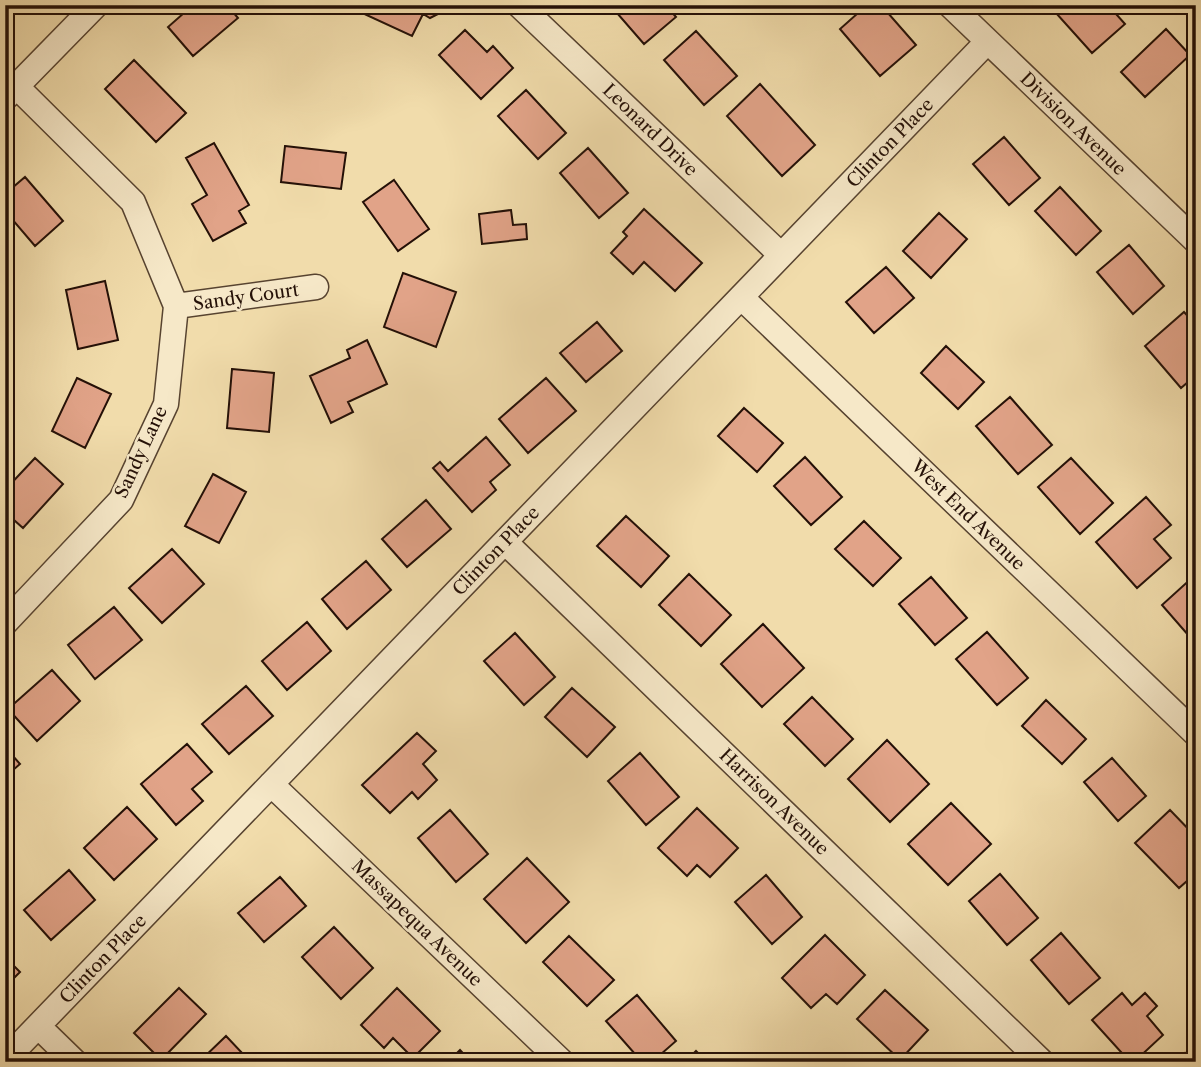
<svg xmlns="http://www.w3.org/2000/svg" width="1201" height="1067" viewBox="0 0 1201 1067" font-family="'Libre Caslon Text',serif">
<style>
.building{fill:#e1a388;stroke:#241007;stroke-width:2}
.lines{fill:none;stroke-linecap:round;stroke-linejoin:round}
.minor-casing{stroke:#574330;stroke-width:27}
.minor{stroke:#f6e8c8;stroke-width:24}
.labels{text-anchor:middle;stroke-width:5;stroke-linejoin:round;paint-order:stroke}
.street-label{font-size:18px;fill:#241007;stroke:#f6e8c8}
</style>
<rect width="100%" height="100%" fill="#f1dcab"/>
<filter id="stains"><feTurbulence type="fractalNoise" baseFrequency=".00286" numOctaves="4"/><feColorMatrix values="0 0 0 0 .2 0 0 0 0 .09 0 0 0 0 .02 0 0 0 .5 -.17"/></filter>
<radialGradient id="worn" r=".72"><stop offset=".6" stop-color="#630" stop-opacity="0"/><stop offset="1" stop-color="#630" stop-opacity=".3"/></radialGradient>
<path class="building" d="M193,5h34l11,13 -45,38 -25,-29z
M277,5h45l-45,4z
M363,5h78v1l-3,8 -8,4 -7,-4 -11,22 -52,-24z
M610,5h56l10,12 -32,27z
M867,5h14l35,40 -36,31 -40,-47z
M1064,5h44l17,19 -33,29 -36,-40z
M1166,29l24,26 -45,42 -24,-25z
M465,30l22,22 6,-6 20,22 -32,31 -42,-44z
M696,31l41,45 -33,29 -40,-45z
M134,60l52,53 -30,29 -51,-53z
M760,84l55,61 -33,31 -55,-60z
M526,90l40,43 -28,26 -40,-43z
M1004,137l36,41 -31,27 -36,-41z
M214,143l35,62 -10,6 7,12 -33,18 -21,-37 15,-9 -21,-37z
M285,146l61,7 -5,36 -60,-7z
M588,148l40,45 -29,25 -39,-45z
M25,177l38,44 -28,25 -30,-35v-17z
M394,180l35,49 -31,22 -35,-49z
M1060,187l41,44 -25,24 -41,-44z
M644,209l58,54 -27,28 -31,-29 -11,12 -22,-21 16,-17 -4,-4z
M511,210l2,15 13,-1 1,15 -45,5 -3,-30z
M939,213l28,26 -36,39 -28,-27z
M1129,245l35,41 -31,28 -36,-42z
M886,267l28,31 -40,35 -28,-31z
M403,273l53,19 -20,55 -52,-20z
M105,281l13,59 -40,9 -12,-59z
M1184,312l12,13v50l-15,13 -36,-42z
M597,322l25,29 -36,31 -26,-29z
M367,340l20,44 -39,18 5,10 -22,11 -21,-47 40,-18 -3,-8z
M946,346l38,36 -26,27 -37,-36z
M232,369l42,4 -5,59 -42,-4z
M77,378l34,16 -26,54 -33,-17z
M546,378l30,33 -48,42 -29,-34z
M1010,397l42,48 -34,29 -42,-48z
M744,408l39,35 -26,29 -39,-36z
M486,437l24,28 -20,17 6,8 -24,22 -39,-44 7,-6 8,9z
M805,457l37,40 -31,28 -37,-39z
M35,458l28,26 -40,44 -18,-16v-22z
M1071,458l42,45 -33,31 -42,-47z
M213,474l33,18 -27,51 -34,-17z
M1146,497l25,28 -17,14 17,19 -34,30 -41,-46z
M426,500l25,29 -44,38 -25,-28z
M626,516l43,40 -28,31 -44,-41z
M864,521l37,37 -28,28 -38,-37z
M172,549l32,35 -42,39 -33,-35z
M366,561l25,29 -44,39 -25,-30z
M689,574l42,41 -30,31 -42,-41z
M1194,576l2,3v65l-34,-39z
M931,577l36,41 -32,27 -36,-41z
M114,607l28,33 -47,39 -27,-34z
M307,622l24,29 -44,39 -25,-29z
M763,624l41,44 -42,39 -41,-43z
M987,632l41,46 -31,27 -41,-46z
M515,633l40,44 -31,28 -40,-44z
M52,670l28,31 -43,40 -29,-32z
M246,686l27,30 -44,38 -27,-30z
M572,688l43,39 -28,30 -42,-40z
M812,697l41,42 -28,27 -41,-42z
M1046,700l40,39 -24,25 -40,-38z
M417,733l19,18 -13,13 14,16 -19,19 -6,-7 -22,21 -28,-28z
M887,740l42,44 -39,38 -42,-43z
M187,744l25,28 -20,17 11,12 -27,24 -35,-41z
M5,747l15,17 -15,13z
M640,753l39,44 -33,28 -38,-44z
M1112,758l34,38 -28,25 -34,-39z
M951,803l40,41 -43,41 -40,-41z
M127,807l30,32 -43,41 -30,-32z
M697,808l41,40 -28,29 -13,-12 -10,11 -29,-28z
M450,810l38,44 -32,28 -38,-44z
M1170,810l26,27v36l-17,15 -44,-45z
M527,858l42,44 -43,41 -42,-44z
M69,870l26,30 -44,40 -27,-30z
M1000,874l38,44 -31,27 -38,-44z
M766,875l36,42 -30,27 -37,-42z
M280,877l26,29 -42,36 -26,-29z
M334,927l39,41 -32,31 -39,-42z
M1061,933l39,45 -31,26 -38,-44z
M825,935l40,40 -28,29 -11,-10 -15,14 -29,-30z
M569,936l45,44 -27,26 -44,-44z
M5,957l15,15 -15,15z
M179,988l27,26 -45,46 -27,-27z
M397,988l43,43 -27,27 -20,-20 -9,10 -23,-23z
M885,990l43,40 -28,30 -43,-41z
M1122,993l10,12 13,-12 12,13 -10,10 16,19 -29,27h-4l-38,-42z
M637,995l39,46 -24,21h-10l-36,-41z
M226,1036l18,19 -6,7h-39z
M460,1050l11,12h-23z
M696,1051l11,11h-22z
M1185,1053l8,9h-18z"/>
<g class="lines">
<g class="minor-casing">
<path id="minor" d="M519,5l262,250
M950,5l246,236
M6,97l90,-92
M741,297l455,437
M176,306l140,-19
M505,542l537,520
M5,623l116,-123 45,-96 10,-98 -43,-104 -117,-116
M271,784l291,278
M38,1026l37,36
M5,1060l982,-1018"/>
</g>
<use href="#minor" class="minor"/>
</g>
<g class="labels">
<g class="street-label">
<text transform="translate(1073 124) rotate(44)" y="6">Division Avenue</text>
<text transform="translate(650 130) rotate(44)" y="6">Leonard Drive</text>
<text transform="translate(890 143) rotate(-46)" y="6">Clinton Place</text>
<text transform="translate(246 297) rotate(-8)" y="6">Sandy Court</text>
<text transform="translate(141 452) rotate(-65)" y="6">Sandy Lane</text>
<text transform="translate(968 515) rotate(44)" y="6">West End Avenue</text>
<text transform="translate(496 551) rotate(-46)" y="6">Clinton Place</text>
<text transform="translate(774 802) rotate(44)" y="6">Harrison Avenue</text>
<text transform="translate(417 923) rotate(44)" y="6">Massapequa Avenue</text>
<text transform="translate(103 959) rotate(-46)" y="6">Clinton Place</text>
</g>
</g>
<rect width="1201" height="1067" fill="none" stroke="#f1dcab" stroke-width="28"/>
<rect x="7" y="7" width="1187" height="1053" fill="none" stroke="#241007" stroke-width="3.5"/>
<rect x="14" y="14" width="1173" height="1039" fill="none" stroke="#241007" stroke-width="2"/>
<rect width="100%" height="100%" filter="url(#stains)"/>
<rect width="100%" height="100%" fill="url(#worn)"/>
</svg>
